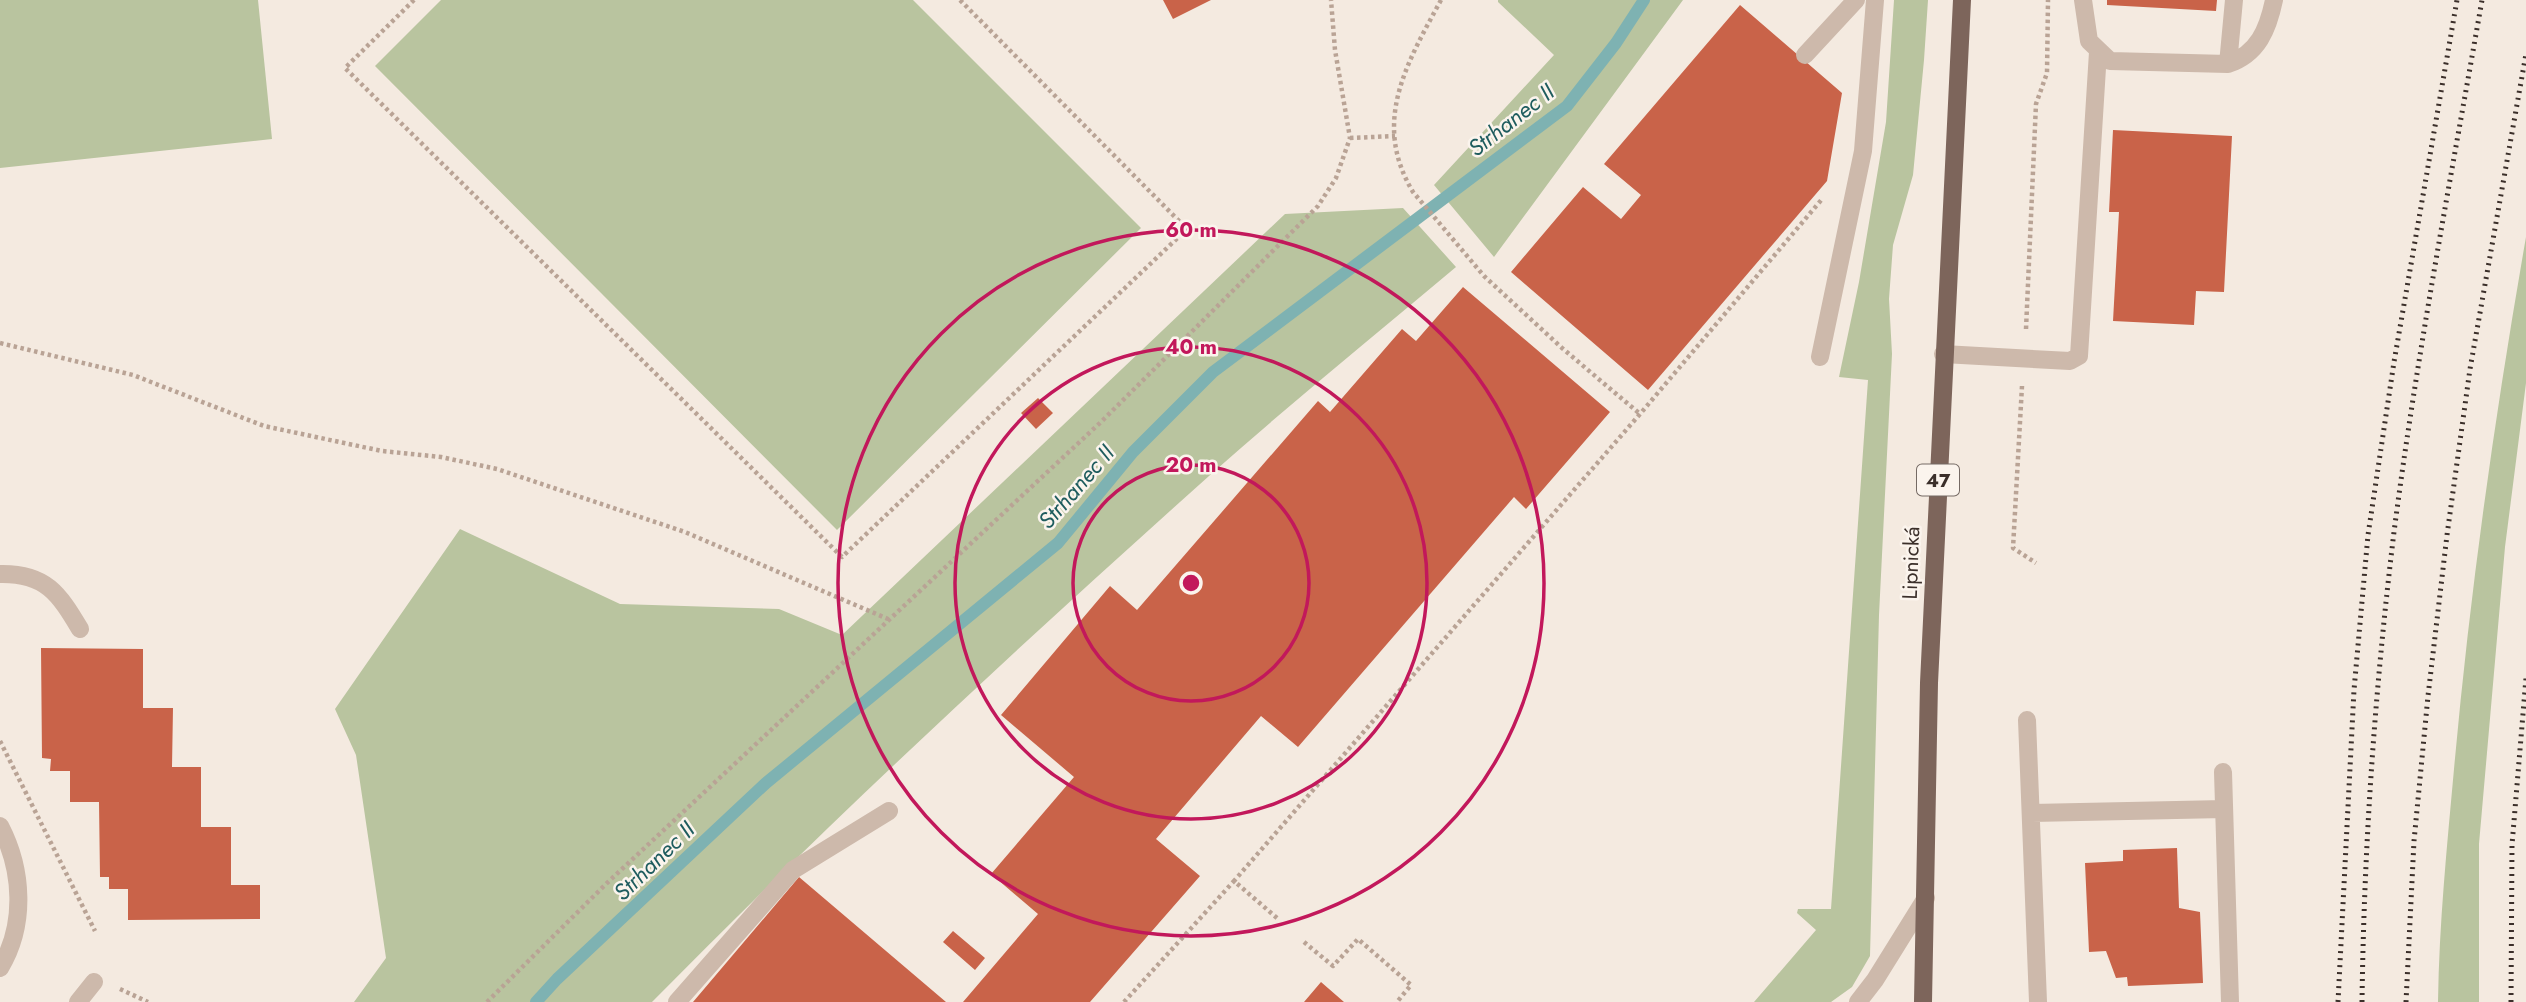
<svg xmlns="http://www.w3.org/2000/svg" width="2526" height="1002" viewBox="0 0 2526 1002" font-family="Jost,sans-serif">
<style>
.green{fill:#b9c49f}
.lines{fill:none;stroke-linecap:round;stroke-linejoin:round}
.stream{stroke:#7eb2b2;stroke-width:12}
.building{fill:#c96349}
.path{stroke:#b9a395;stroke-width:4.5;stroke-dasharray:3.5 3.5;stroke-linecap:butt}
.lane{stroke:#cdb9ab;stroke-width:18}
.street{stroke:#cdb9ab;stroke-width:18}
.primary{stroke:#7d655b;stroke-width:18}
.rail{stroke:#3b2f2a;stroke-width:5;stroke-dasharray:2 5;stroke-linecap:butt}
.ring{fill:none;stroke:#c2185b;stroke-width:3.5}
.labels{text-anchor:middle;stroke-width:5;stroke-linejoin:round;paint-order:stroke}
.shield{fill:#fbf4ed;stroke:#756a64;stroke-width:2}
.shield-label{font-size:19px;font-weight:bold;fill:#3b2f2a}
.street-label{font-size:21px;fill:#3b2f2a;stroke:#fbf4ed}
.water-label{font-size:23px;font-style:italic;fill:#1e5c5e;stroke:#fbf4ed}
.centre{fill:#c2185b;stroke:#fbf4ed;stroke-width:3.5}
.ring-label{font-size:21px;text-anchor:middle;font-weight:bold;fill:#c2185b;stroke:#fbf4ed;stroke-width:5;stroke-linejoin:round;paint-order:stroke}
</style>
<rect width="100%" height="100%" fill="#f4eae0"/>
<path class="green" d="M0,0h258l14,139 -272,29z
M441,0h472l228,228 -304,302 -462,-464z
M1498,0h185l-189,257 -60,-72 120,-130 -56,-53z
M1894,0h34l-4,60 -11,115 -20,70 -4,54 3,55 -13,261 -9,341 -18,31 -21,15h-77l62,-72 -19,-17 1,-4h33l37,-529 -29,-3 20,-95 27,-160z
M1403,208l53,59c-82,69 -166,137 -247,209 -190,170 -378,344 -557,526h-298l32,-44 -30,-203 -21,-46 125,-180 160,75 159,5 63,26 443,-421z
M2526,237v146l-21,164 -26,297v158h-41c1,-78 9,-156 16,-233 16,-178 41,-355 72,-532z"/>
<g class="lines">
<path class="stream" d="M536,1002l21,-23 209,-196 292,-240 75,-91 80,-80 354,-266 49,-63 28,-43"/>
</g>
<path class="building" d="M1163,0h48l-38,19z
M2107,0h110l-1,11 -109,-6z
M1740,5l102,88 -15,88 -179,209 -137,-118 72,-85 38,32 20,-24 -37,-31z
M2113,130l119,6 -8,156 -28,-1 -2,34 -81,-4 6,-109h-10z
M1463,287l147,125 -84,97 -12,-12 -216,250 -37,-31 -105,123 44,37 -110,126h-127l75,-88 -47,-40 83,-97 -73,-62 109,-129 27,24 181,-209 12,11 72,-83 14,12z
M1038,398l15,15 -17,16 -15,-16z
M41,648l102,1v59h30l-1,59h29v60h30v58h29v34l-132,1v-31h-19v-12h-9l-1,-75h-29v-31h-20l1,-12 -9,-1z
M2177,848l2,60 21,4 3,71 -75,3 -1,-9 -11,1 -10,-27 -17,1 -4,-89 38,-2v-11z
M799,877l147,125h-253z
M953,931l32,27 -10,12 -32,-28z
M1321,982l23,20h-40z"/>
<g class="lines">
<path class="path" d="M414,0l-69,68 497,489 345,-328 -227,-229
M1441,0c-34,63 -70,122 -28,192l71,84 78,72 78,66
M1350,138l45,-2
M2026,329l10,-225 11,-31 1,-73
M0,343l133,32 131,51 118,25 59,6 56,12 188,63 203,87
M2022,386l-9,162 23,15
M0,741l95,190
M1277,918l-43,-37 406,-467 183,-216
M1304,942l29,24 25,-27 53,46 -14,17
M120,989l28,13
M487,1002l120,-119 494,-461 217,-216 18,-28 14,-40 -15,-88 -4,-50
M1124,1002l110,-121"/>
<path class="lane" d="M2083,0l6,41 21,20 118,3c30,-10 40,-35 46,-64
M1805,55l51,-55
M2228,64l6,-64
M1943,354l127,7 9,-5 19,-304
M1820,357l43,-206 12,-151
M0,574c46,-1 59,20 80,55
M2027,720l11,282
M2223,772l7,230
M2031,813l193,-4
M78,1002l16,-20
M677,1002l116,-132 96,-59
M1858,1002l17,-22 51,-82"/>
<path class="street" d="M0,826c23,44 26,99 0,142"/>
<path class="primary" d="M1923,1002l6,-319 33,-683"/>
<path class="rail" d="M2338,1002l16,-312 14,-155 26,-173 63,-362
M2362,1002c2,-157 13,-314 32,-470 23,-178 57,-355 88,-532
M2406,1002l8,-161 14,-145 19,-161 23,-166 56,-315
M2511,1002l1,-157 14,-167"/>
</g>
<g class="ring">
<circle cx="1191" cy="583" r="118"/>
<circle cx="1191" cy="583" r="236"/>
<circle cx="1191" cy="583" r="353"/>
</g>
<g class="labels">
<rect class="shield" x="1917" y="464.5" width="42" height="31" rx="5"/>
<g class="shield-label">
<text x="1938" y="487">47</text>
</g>
<g class="street-label">
<text transform="translate(1911 563) rotate(-88)" y="7">Lipnická</text>
</g>
<g class="water-label">
<text transform="translate(1511 120) rotate(-38)" y="8">Strhanec II</text>
<text transform="translate(1076 487) rotate(-49)" y="8">Strhanec II</text>
<text transform="translate(654 861) rotate(-44)" y="8">Strhanec II</text>
</g>
</g>
<circle cx="1191" cy="583" r="10" class="centre"/>
<g class="ring-label">
<text x="1191" y="237">60 m</text>
<text x="1191" y="354">40 m</text>
<text x="1191" y="472">20 m</text>
</g>
</svg>
